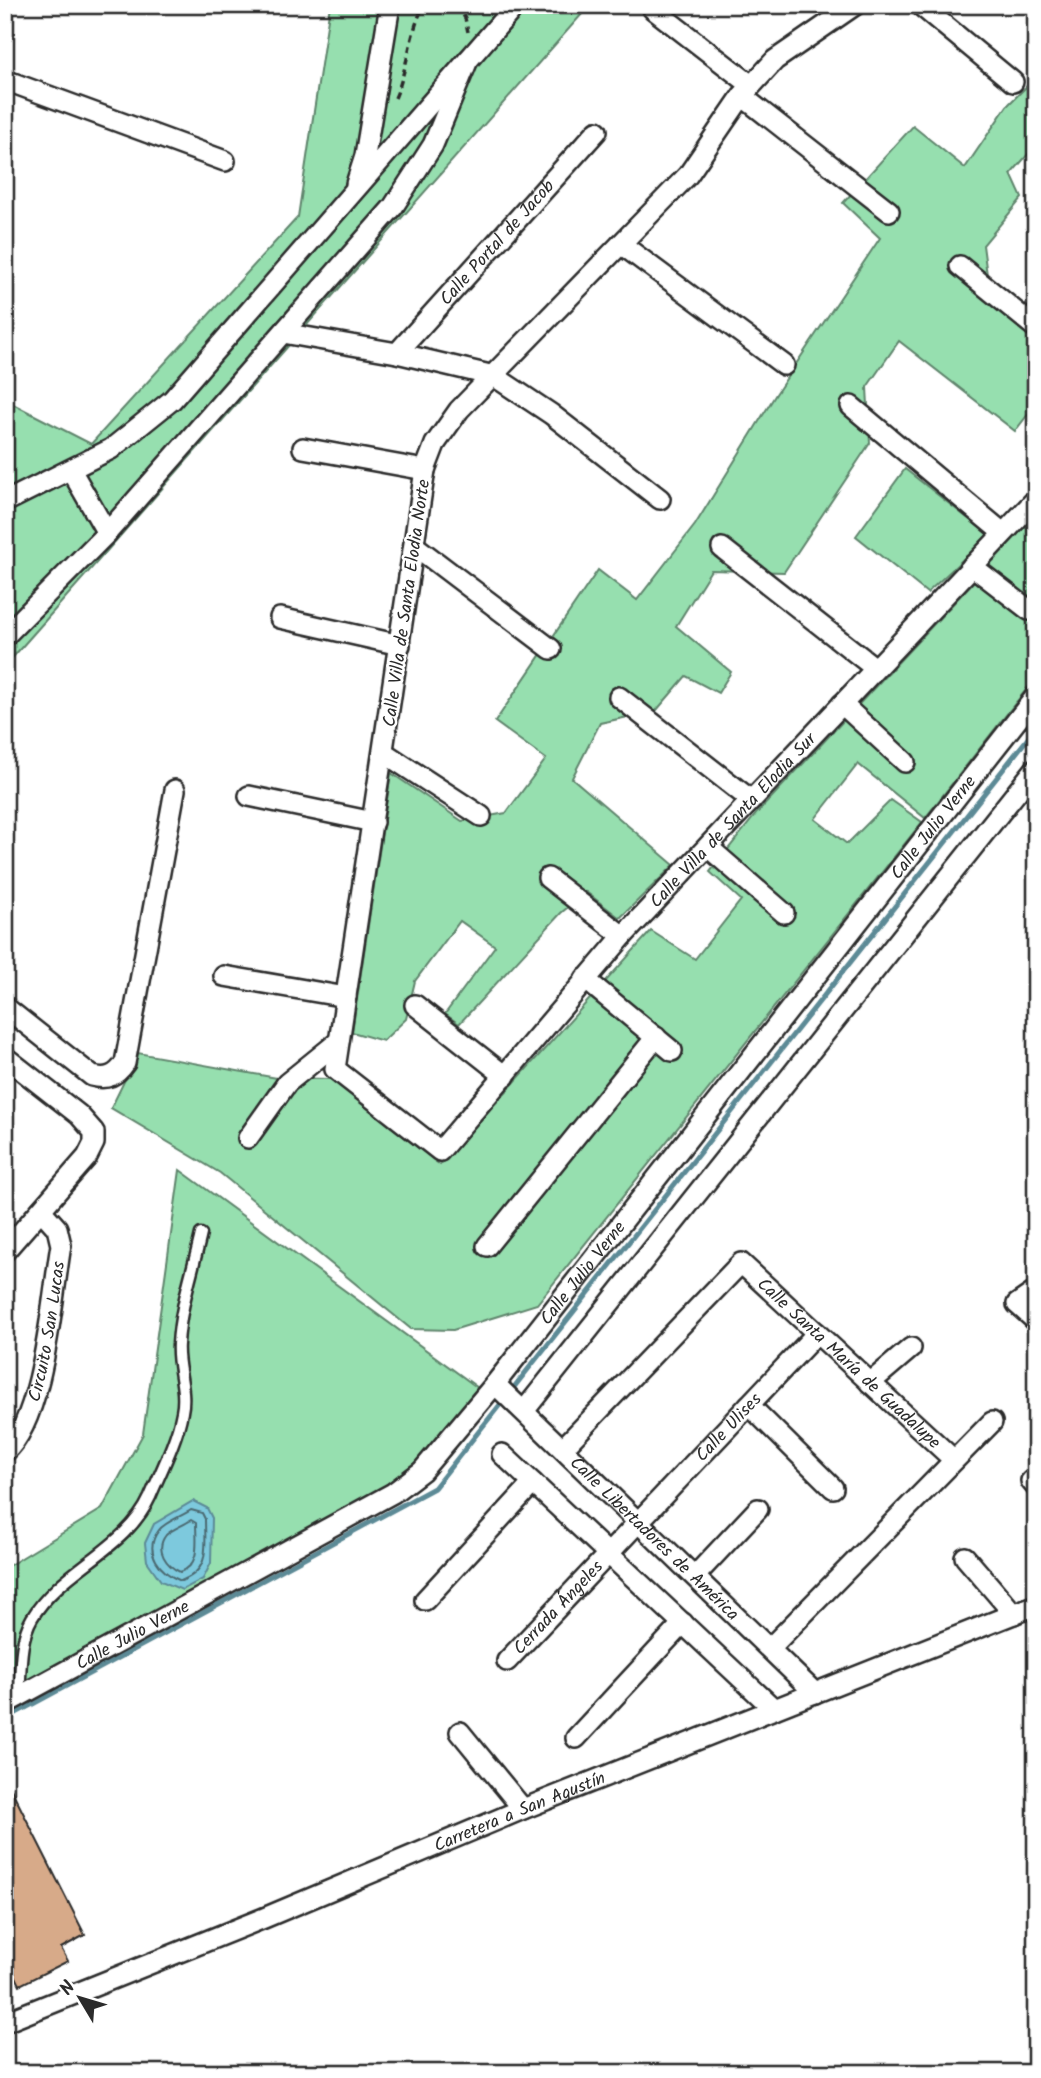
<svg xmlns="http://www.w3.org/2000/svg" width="1041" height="2078" viewBox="0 0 1041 2078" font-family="Kalam,sans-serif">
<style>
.park{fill:#96dfaf;stroke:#60856d;stroke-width:2}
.water{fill:#7dc9dd;stroke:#5c8a96;stroke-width:2}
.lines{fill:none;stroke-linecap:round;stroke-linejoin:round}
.shore{stroke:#4c6a72;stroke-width:2}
.stream{stroke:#5c8a96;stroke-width:5}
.building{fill:#d7aa89;stroke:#2b2b2b;stroke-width:2}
.service-casing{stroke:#2b2b2b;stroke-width:15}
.minor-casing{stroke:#2b2b2b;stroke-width:24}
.path{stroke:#2b2b2b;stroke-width:3.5;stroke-dasharray:7 5;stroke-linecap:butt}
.service{stroke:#fff;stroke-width:10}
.minor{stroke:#fff;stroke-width:19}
.labels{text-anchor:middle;stroke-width:5;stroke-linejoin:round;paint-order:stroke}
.street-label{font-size:18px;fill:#2b2b2b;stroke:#fff}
</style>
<rect width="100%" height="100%" fill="#fff"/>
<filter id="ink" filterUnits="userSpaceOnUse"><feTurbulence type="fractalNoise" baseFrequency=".0143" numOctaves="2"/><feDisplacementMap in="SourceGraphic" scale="14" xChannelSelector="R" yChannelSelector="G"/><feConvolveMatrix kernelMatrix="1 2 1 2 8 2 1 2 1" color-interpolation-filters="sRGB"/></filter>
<g filter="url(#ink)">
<path class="park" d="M330,5h260l-585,661v-266l86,44 207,-227z
M1036,77v68l-25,29 11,24 -39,47 4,30 49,62v67l-21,27 -116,-90 -32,46 3,56 -86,129 -73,-2 -35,56 55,46 -13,21 -32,-17 -30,35 -56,12 -28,55 102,87 -54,53 -34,-26 -25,21 -102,111 -14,-10 50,-68 -35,-25 -45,60 -9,38 -23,22 -31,-9 39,-259 71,48 44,-8 40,-54 -51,-37 103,-152 39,30 58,-75 81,-131 104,-156 -37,-35 70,-77 52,42 42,-62z
M905,469l84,66 -62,58 -71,-57z
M1036,515v162l-111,141 -67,-54 -43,55 32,25 44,-44 31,22 -385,482 -84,26 -42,-1 -191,-156 -109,-65 27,-55 139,25 54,1 109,86 211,-234 44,28 46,-59 -31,-28 47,-59z
M180,1170l298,218 -56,69 -48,37 -369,201v-127l97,-59 41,-75z"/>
<path class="water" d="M193,1501l14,7 5,10 -1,45 -8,16 -21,11 -21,-9 -14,-20 -2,-18 9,-19z"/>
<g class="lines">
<path class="shore" d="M191,1510l11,3 3,6c0,28 6,51 -24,62 -20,-8 -39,-29 -22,-51 6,-8 23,-14 32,-20z
M191,1520l5,3c0,19 5,42 -16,49 -13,-6 -26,-22 -14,-37 6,-6 18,-10 25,-15z"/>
<path class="stream" d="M5,1719l429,-231 602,-760"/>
</g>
<path class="building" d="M5,1777l80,158 -24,13 7,13 -48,24 -15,-31z"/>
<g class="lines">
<g class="service-casing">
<path id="service" d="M19,1696c2,-24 0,-56 13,-78 29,-49 94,-68 118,-121 11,-26 27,-57 32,-85 5,-23 -6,-45 -4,-68 2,-37 15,-74 23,-110"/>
</g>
<g class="minor-casing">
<g id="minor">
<path id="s1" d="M855,5l-80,55 -33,36 -54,79 -229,235 -24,34 -10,26 -90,599 105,82 183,-215 413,-437"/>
<path d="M920,5l93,77"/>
<path d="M653,9l98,76"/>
<path d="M5,80l220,81"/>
<path d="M742,96l147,115"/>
<path d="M356,184l9,-28 25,-151"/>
<path d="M621,244l163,121"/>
<path d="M960,266l76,62"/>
<path d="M283,333l114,20 97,23 57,38 109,85"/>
<path id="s2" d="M397,353l200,-222"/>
<path d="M851,406l152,127"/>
<path d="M303,448l122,22"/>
<path d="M71,470l36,63"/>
<path d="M5,502l106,-53 61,-49 344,-395"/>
<path d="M415,546l136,103"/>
<path d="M722,548l153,120"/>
<path d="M972,566l57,44"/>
<path d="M280,618l120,27"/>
<path d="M5,636l102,-103 286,-326 40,-62 35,-85"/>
<path d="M619,697l132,103"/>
<path d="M842,704l63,58"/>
<path d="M383,752l98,64"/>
<path d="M249,796l124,26"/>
<path d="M708,847l76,66"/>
<path d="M548,878l75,58"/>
<path d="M224,976l122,21"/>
<path d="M585,979l87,72"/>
<path d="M415,1005l90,71"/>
<path d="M5,1007l87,69c15,4 24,0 33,-13l50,-273"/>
<path d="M5,1057l74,58 15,17v11l-7,14 -82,94"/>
<path d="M248,1138l39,-55 52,-42"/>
<path d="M487,1246l169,-209"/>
<path d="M1036,1291l-19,13 19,17"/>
<path d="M870,1383l41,-35"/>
<path id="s3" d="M495,1384l320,309"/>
<path d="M749,1405l84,83"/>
<path d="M524,1411l512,-643"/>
<path id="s4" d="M563,1448l178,-185 213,197"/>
<path id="s5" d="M5,1452c39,-33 47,-155 56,-207l-4,-17 -16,-18"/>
<path d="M502,1454l272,255"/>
<path d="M1031,1481l5,6"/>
<path d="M965,1557l49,57"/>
<path d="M695,1576l63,-67"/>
<path d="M425,1600l108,-117"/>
<path d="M770,1648l222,-226"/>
<path id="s6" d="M507,1661l310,-328"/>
<path id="s7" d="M5,1704l388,-211 29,-22 73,-87 541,-688"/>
<path d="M460,1732l63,77"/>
<path d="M576,1738l107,-115"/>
<path id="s8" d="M5,2022l259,-104 259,-109 513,-204"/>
</g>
</g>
<path class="path" d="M457,5l8,13 3,14
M395,98c13,-30 14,-64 29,-93"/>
<use href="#service" class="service"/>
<use href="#minor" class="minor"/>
</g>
</g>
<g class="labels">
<g class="street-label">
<text dy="6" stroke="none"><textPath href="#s2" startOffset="149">Calle Portal de Jacob</textPath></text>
<text transform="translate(406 603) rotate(-82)" y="6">Calle Villa de Santa Elodia Norte</text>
<text dy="6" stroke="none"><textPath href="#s1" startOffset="1820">Calle Villa de Santa Elodia Sur</textPath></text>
<text dy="6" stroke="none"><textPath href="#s7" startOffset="1300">Calle Julio Verne</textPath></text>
<text dy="6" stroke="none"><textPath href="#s7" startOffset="733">Calle Julio Verne</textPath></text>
<text dy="6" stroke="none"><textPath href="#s5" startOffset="130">Circuito San Lucas</textPath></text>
<text dy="6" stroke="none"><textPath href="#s4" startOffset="404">Calle Santa María de Guadalupe</textPath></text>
<text dy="6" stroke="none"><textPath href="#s6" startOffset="322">Calle Ulises</textPath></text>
<text dy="6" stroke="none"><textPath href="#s3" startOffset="222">Calle Libertadores de América</textPath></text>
<text dy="6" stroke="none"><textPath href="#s6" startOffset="74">Cerrada Ángeles</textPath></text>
<text dy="6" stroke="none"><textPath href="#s7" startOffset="145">Calle Julio Verne</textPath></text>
<text dy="6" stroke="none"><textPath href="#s8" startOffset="556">Carretera a San Agustín</textPath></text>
</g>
</g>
<rect width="1041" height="2078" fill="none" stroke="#fff" stroke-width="28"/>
<rect x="14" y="14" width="1013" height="2050" fill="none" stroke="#2b2b2b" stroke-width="2.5" filter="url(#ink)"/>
<g transform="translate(80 1998) rotate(308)" stroke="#ffffff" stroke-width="5" paint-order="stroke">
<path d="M0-5L12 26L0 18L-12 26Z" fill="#2b2b2b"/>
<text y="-10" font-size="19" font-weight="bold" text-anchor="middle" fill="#2b2b2b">N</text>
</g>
</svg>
